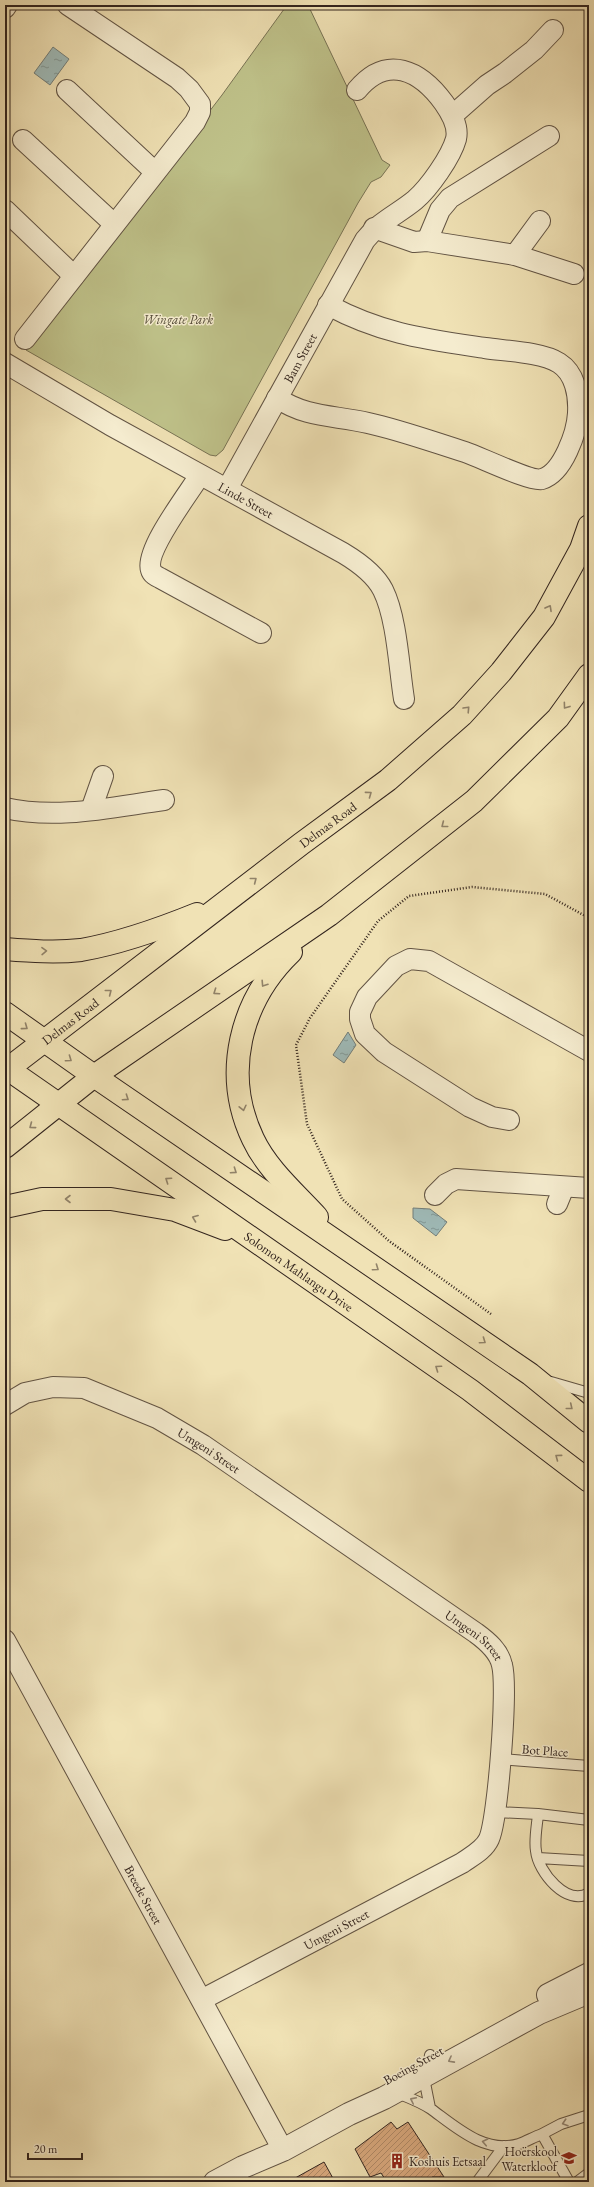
<svg xmlns="http://www.w3.org/2000/svg" width="594" height="2187" viewBox="0 0 594 2187" font-family="'EB Garamond',serif">
<style>
.park{fill:#bfc28a;stroke:#787354}
.water{fill:url(#water-ripples);stroke:#737f7b}
.building{fill:url(#building-hatch);stroke:#32241e}
.lines{fill:none;stroke-linecap:round;stroke-linejoin:round}
.service-casing{stroke:#625444;stroke-width:12}
.minor-casing{stroke:#625444;stroke-width:22}
.tertiary-casing{stroke:#625444;stroke-width:24}
.primary-casing{stroke:#32241e;stroke-width:24}
.path{stroke:#32241e;stroke-width:2.5;stroke-dasharray:1 2;stroke-linecap:butt}
.service{stroke:#f5eccf;stroke-width:10}
.minor{stroke:#f5eccf;stroke-width:20}
.tertiary{stroke:#f5eccf;stroke-width:22}
.primary{stroke:#f0e2b5;stroke-width:22}
.oneway{stroke:#91836a}
.oneway2{stroke:#948876}
.labels{text-anchor:middle;stroke-width:3;stroke-linejoin:round;paint-order:stroke}
.park-label{font-size:13px;font-style:italic;fill:#554c39;stroke:#f5eccf}
.street-label{font-size:13px;fill:#32241e;stroke:#f5eccf}
.poi-label{font-size:13px;fill:#32241e;stroke:#f5eccf;text-anchor:end}
</style>
<defs>
<pattern id="water-ripples" width="26" height="14" patternUnits="userSpaceOnUse"><rect width="26" height="14" fill="#9fbbb9"/><path d="M2 4q2-2 4 0t4 0M15 11q2-2 4 0t4 0" fill="none" stroke="#829896"/></pattern>
<pattern id="building-hatch" width="6" height="6" patternUnits="userSpaceOnUse"><rect width="6" height="6" fill="#d8a87d"/><path d="M-1 1l2-2M0 6l6-6M5 7l2-2" fill="none" stroke="#b08966"/></pattern>
</defs>
<rect width="100%" height="100%" fill="#f0e2b5"/>
<filter id="stains"><feTurbulence type="fractalNoise" baseFrequency=".005" numOctaves="4"/><feColorMatrix values="0 0 0 0 .2 0 0 0 0 .09 0 0 0 0 .02 0 0 0 .5 -.17"/></filter>
<radialGradient id="worn" r=".72"><stop offset=".6" stop-color="#630" stop-opacity="0"/><stop offset="1" stop-color="#630" stop-opacity=".3"/></radialGradient>
<path class="park" d="M287,5h21l74,155 8,5 -9,12 -10,5 -13,21 -135,247 -7,6 -6,-1 -184,-105 196,-255z"/>
<path class="water" d="M53,47l16,12 -19,26 -16,-12z
M348,1032l8,13 -12,18 -11,-8z
M413,1208l17,1 17,13 -11,14 -23,-18z"/>
<path class="building" d="M391,2122l6,7 11,-7 36,55h-12l4,5h-49l-6,-9 -11,4 -15,-28z
M324,2162l11,20h-47z"/>
<g class="lines">
<g class="service-casing">
<path id="service" d="M551,1382l38,11
M500,1759l89,7
M495,1812l43,2c-1,12 -4,26 -2,37 2,21 31,56 53,42
M538,1814l51,6
M538,1858l51,3
M395,2092c12,5 26,10 36,17 26,19 54,45 88,35 8,-3 15,-7 23,-10l27,48
M430,2108l-5,-25 5,-28
M542,2134l19,-10 28,-9
M477,2182l27,-36
M577,2182l12,-9"/>
</g>
<g class="minor-casing">
<g id="minor">
<path d="M5,8l2,-3"/>
<path d="M67,90l88,82"/>
<path d="M453,115l34,-30 18,-12 29,-23 19,-20"/>
<path d="M23,140l91,84"/>
<path d="M5,210l69,66"/>
<path d="M374,228l40,14 13,-1 88,14 59,19"/>
<path d="M427,241l13,-31 10,-12 99,-62"/>
<path d="M515,255l25,-34"/>
<path d="M25,339l170,-217 5,-10v-8l-11,-15 -12,-11 -109,-73"/>
<path id="s1" d="M5,363l105,62 233,128c15,9 32,21 40,37 14,28 16,78 21,109"/>
<path d="M277,398c30,20 57,17 91,25 32,7 65,19 97,29 15,5 66,30 77,27 21,-6 35,-47 36,-66 1,-18 -3,-40 -19,-50 -17,-11 -54,-12 -74,-15 -60,-9 -103,-14 -157,-43"/>
<path d="M200,475c-11,18 -56,76 -49,95 1,4 5,6 9,8l101,55"/>
<path id="s2" d="M227,489l138,-249c14,-18 33,-26 50,-40 14,-12 36,-43 41,-61 3,-13 -5,-26 -12,-36 -24,-33 -57,-49 -87,-13"/>
<path d="M5,808c52,12 107,-1 159,-8"/>
<path d="M91,810l12,-34"/>
<path d="M509,1120l-17,-3 -22,-10 -86,-55 -19,-18 -5,-15v-7l7,-15 29,-31 14,-7 19,2 160,90"/>
<path d="M435,1195l11,-11 10,-5 133,9"/>
<path d="M557,1204l7,-17"/>
<path id="s3" d="M5,1405l20,-12 28,-6 31,1 73,30 46,27 273,188c11,8 23,18 26,32 6,22 -4,154 -13,174 -5,11 -17,17 -27,24l-259,136"/>
<path id="s4" d="M5,1640l278,510"/>
</g>
</g>
<g class="tertiary-casing">
<path id="tertiary" d="M548,1995l41,-21
M215,2182l28,-15 40,-17 66,-36 35,-16 155,-85 50,-21"/>
</g>
<g class="primary-casing">
<g id="primary">
<path d="M5,949c25,2 51,4 76,1 40,-7 79,-21 116,-36"/>
<path d="M291,952c-51,49 -69,122 -38,187 14,30 42,54 64,78"/>
<path d="M5,1013l89,63 436,298 59,48"/>
<path id="s5" d="M5,1067l465,323 119,91"/>
<path id="s6" d="M5,1071l296,-227 87,-64 74,-65 39,-43 43,-55 37,-68 8,-23"/>
<path d="M5,1147l89,-71 235,-161 145,-114 84,-83 31,-43"/>
<path d="M5,1207l37,-8h69l64,11 50,19"/>
</g>
</g>
<path class="path" d="M491,1314l-102,-73 -47,-42 -35,-75 -11,-79 14,-27 68,-97 31,-25 63,-9 73,7 44,24"/>
<use href="#service" class="service"/>
<use href="#minor" class="minor"/>
<use href="#tertiary" class="tertiary"/>
<use href="#primary" class="primary"/>
</g>
<defs><path id="oneway-chevron" d="M-2-3.5L2.5 0L-2 3.5" fill="none" stroke-width="1.6" stroke-linecap="round" stroke-linejoin="round"/></defs>
<g class="oneway">
<use href="#oneway-chevron" transform="translate(549 608) rotate(-61)"/>
<use href="#oneway-chevron" transform="translate(566 706) rotate(126)"/>
<use href="#oneway-chevron" transform="translate(467 709) rotate(-47)"/>
<use href="#oneway-chevron" transform="translate(369 794) rotate(-36)"/>
<use href="#oneway-chevron" transform="translate(444 825) rotate(142)"/>
<use href="#oneway-chevron" transform="translate(254 880) rotate(-38)"/>
<use href="#oneway-chevron" transform="translate(44 951) rotate(-1)"/>
<use href="#oneway-chevron" transform="translate(264 984) rotate(123)"/>
<use href="#oneway-chevron" transform="translate(109 992) rotate(-38)"/>
<use href="#oneway-chevron" transform="translate(216 992) rotate(146)"/>
<use href="#oneway-chevron" transform="translate(25 1027) rotate(36)"/>
<use href="#oneway-chevron" transform="translate(69 1059) rotate(35)"/>
<use href="#oneway-chevron" transform="translate(126 1098) rotate(34)"/>
<use href="#oneway-chevron" transform="translate(243 1108) rotate(77)"/>
<use href="#oneway-chevron" transform="translate(32 1126) rotate(143)"/>
<use href="#oneway-chevron" transform="translate(234 1171) rotate(34)"/>
<use href="#oneway-chevron" transform="translate(168 1180) rotate(-146)"/>
<use href="#oneway-chevron" transform="translate(68 1199) rotate(-180)"/>
<use href="#oneway-chevron" transform="translate(195 1218) rotate(-159)"/>
<use href="#oneway-chevron" transform="translate(376 1268) rotate(35)"/>
<use href="#oneway-chevron" transform="translate(483 1341) rotate(35)"/>
<use href="#oneway-chevron" transform="translate(438 1368) rotate(-145)"/>
<use href="#oneway-chevron" transform="translate(570 1407) rotate(39)"/>
<use href="#oneway-chevron" transform="translate(558 1457) rotate(-143)"/>
</g>
<g class="oneway2">
<use href="#oneway-chevron" transform="translate(451 2060) rotate(152)"/>
<use href="#oneway-chevron" transform="translate(413 2100) rotate(-154)"/>
<use href="#oneway-chevron" transform="translate(565 2123) rotate(162)"/>
<use href="#oneway-chevron" transform="translate(485 2142) rotate(-168)"/>
</g>
<defs>
<g id="school-bare" transform="scale(1.2)"><path d="M0-5L7-2L0 1L-7-2ZM-4 1L0 2.5L4 1V4Q0 6-4 4Z" fill="#8f2418" stroke="#f5eccf" stroke-width="2.5" paint-order="stroke"/></g>
<g id="building-bare" transform="scale(1.2)"><path d="M-4-6H4V6H1V3H-1V6H-4ZM-2.5-4.3h1.7v1.8h-1.7ZM.8-4.3h1.7v1.8H.8ZM-2.5-1h1.7V.8h-1.7ZM.8-1h1.7V.8H.8Z" fill="#8f2418" stroke="#f5eccf" stroke-width="2.5" paint-order="stroke"/></g>
</defs>
<g fill-rule="evenodd">
<use href="#school-bare" x="569" y="2158"/>
<use href="#building-bare" x="397" y="2161"/>
</g>
<g class="labels">
<g class="park-label">
<text x="178" y="324">Wingate Park</text>
</g>
<g class="street-label">
<text dy="5" stroke="none"><textPath href="#s2" startOffset="150">Bam Street</textPath></text>
<text dy="5" stroke="none"><textPath href="#s1" startOffset="277">Linde Street</textPath></text>
<text dy="5" stroke="none"><textPath href="#s6" startOffset="406">Delmas Road</textPath></text>
<text dy="5" stroke="none"><textPath href="#s6" startOffset="82">Delmas Road</textPath></text>
<text dy="5" stroke="none"><textPath href="#s5" startOffset="358">Solomon Mahlangu Drive</textPath></text>
<text dy="5" stroke="none"><textPath href="#s3" startOffset="223">Umgeni Street</textPath></text>
<text dy="5" stroke="none"><textPath href="#s3" startOffset="547">Umgeni Street</textPath></text>
<text transform="translate(545 1750) rotate(4)" y="5">Bot Place</text>
<text dy="5" stroke="none"><textPath href="#s4" startOffset="290">Breede Street</textPath></text>
<text transform="translate(336 1929) rotate(-28)" y="5">Umgeni Street</text>
<text transform="translate(413 2065) rotate(-29)" y="5">Boeing Street</text>
</g>
<g class="poi-label">
<text x="557" y="2156">Hoërskool<tspan x="557" dy="15">Waterkloof</tspan></text>
<text x="409" y="2166" text-anchor="start">Koshuis Eetsaal</text>
</g>
</g>
<rect width="594" height="2187" fill="none" stroke="#f0e2b5" stroke-width="20"/>
<rect x="6" y="6" width="582" height="2175" fill="none" stroke="#32241e" stroke-width="2"/>
<rect x="10" y="10" width="574" height="2167" fill="none" stroke="#32241e"/>
<path d="M28 2153v6h54v-6" fill="none" stroke="#32241e" stroke-width="2"/>
<text x="34" y="2153" font-size="12" fill="#32241e" stroke="#f5eccf" stroke-width="3" paint-order="stroke">20 m</text>
<rect width="100%" height="100%" filter="url(#stains)"/>
<rect width="100%" height="100%" fill="url(#worn)"/>
</svg>
